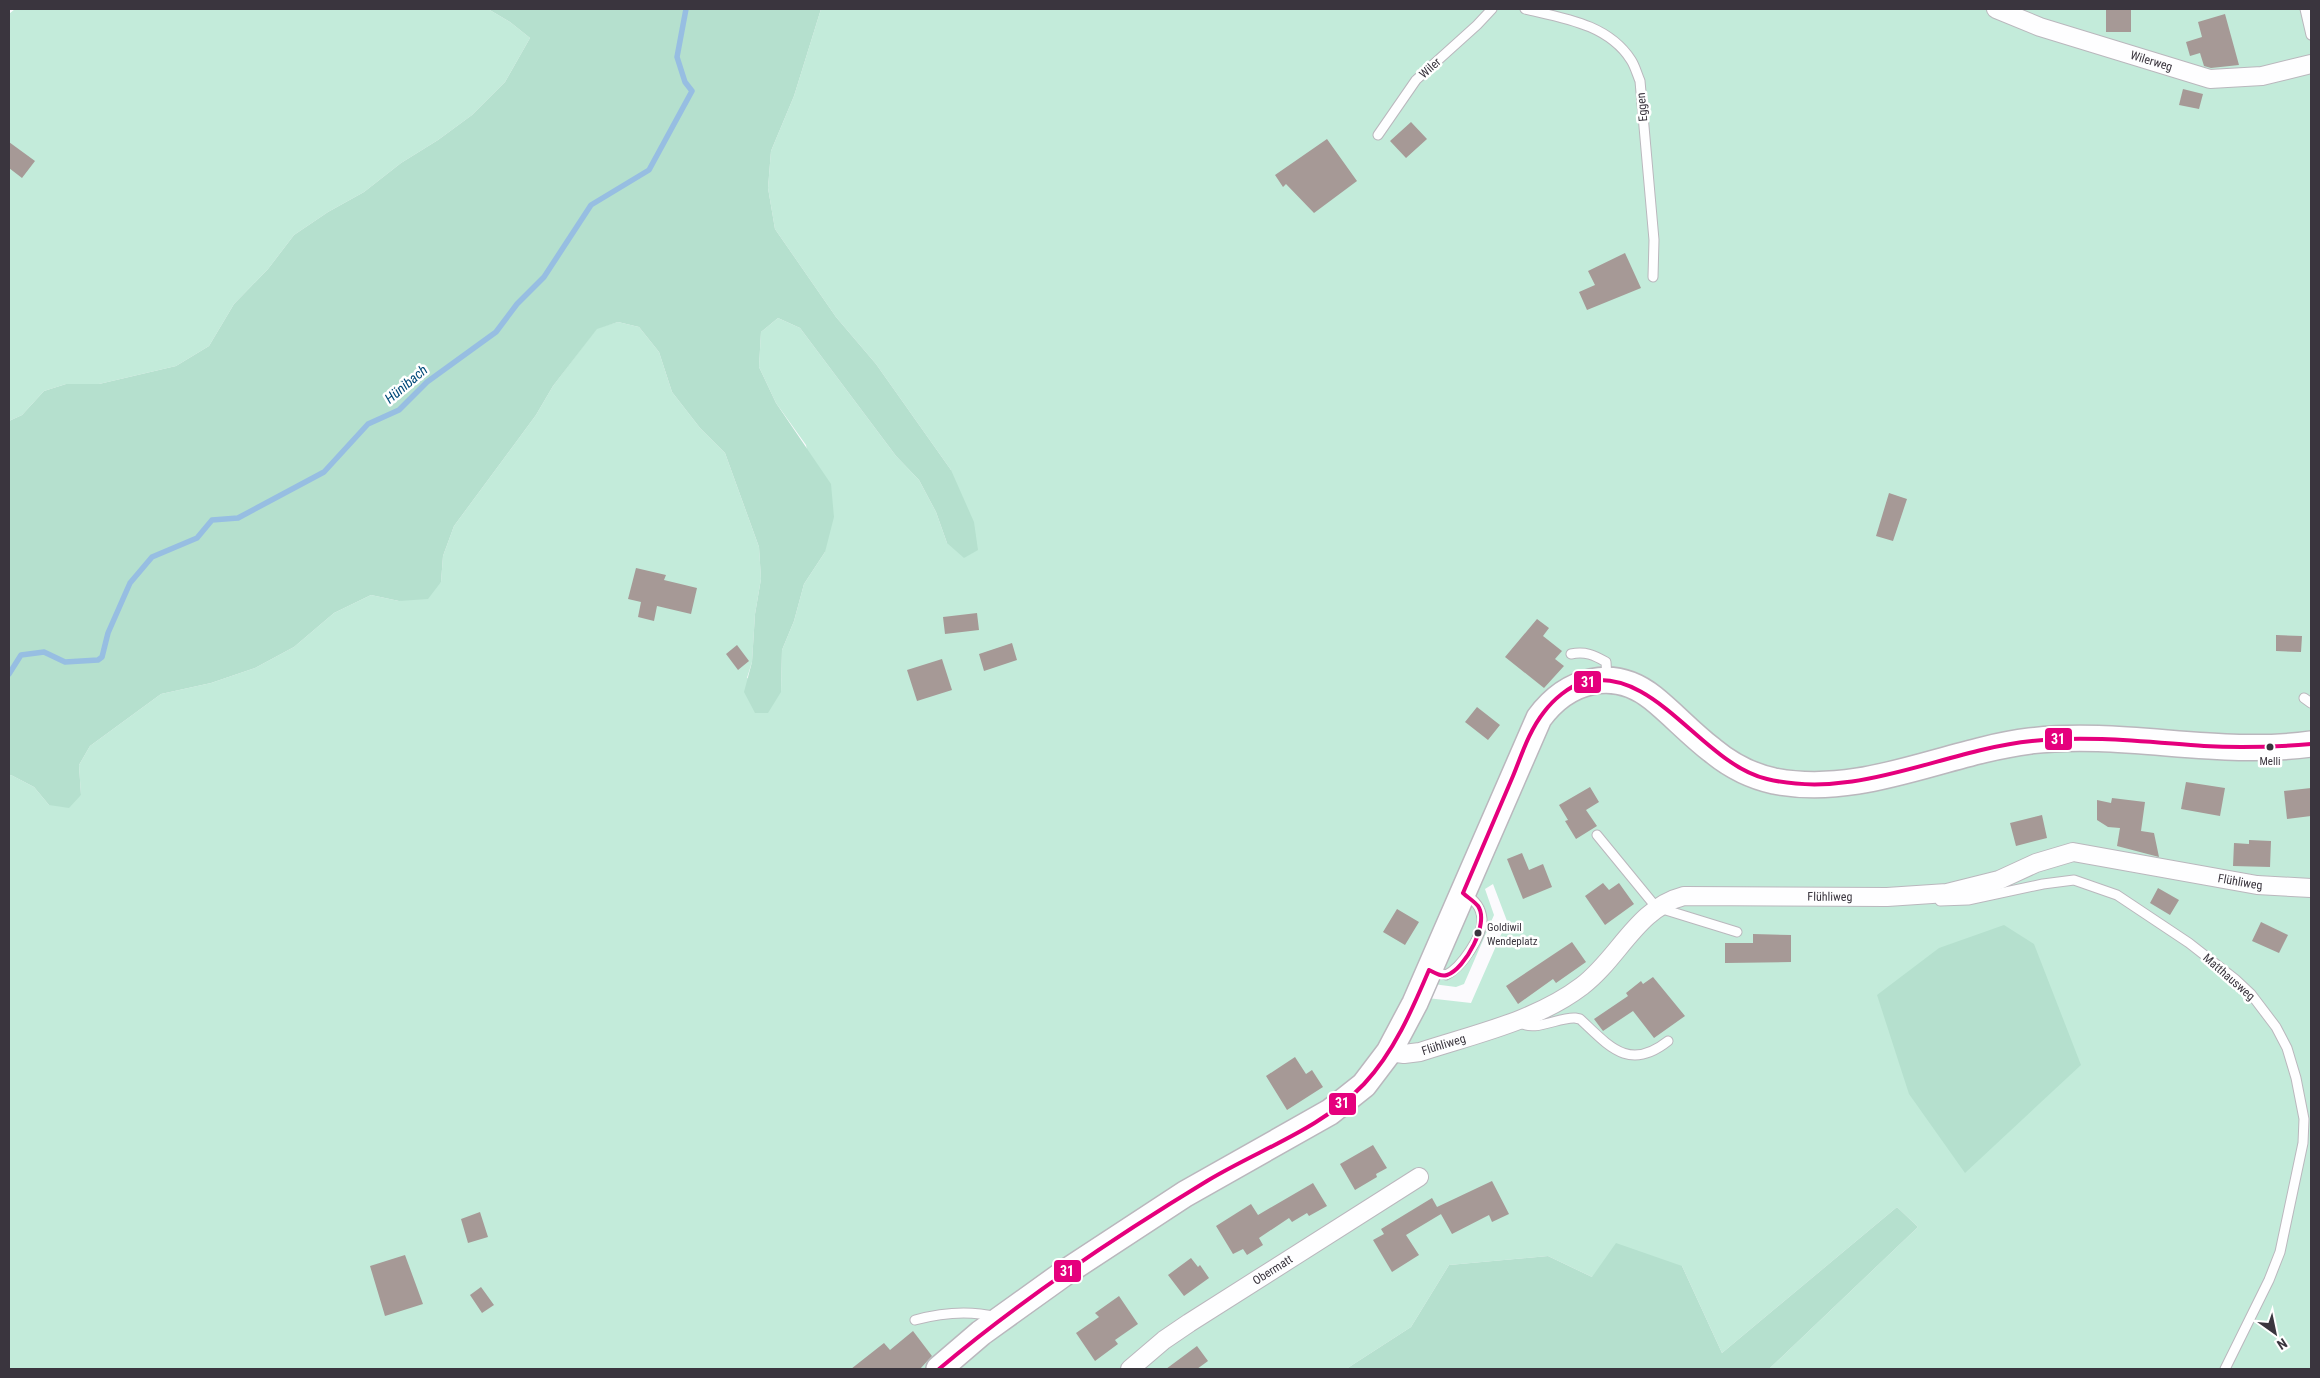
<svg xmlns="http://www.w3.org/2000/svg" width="2320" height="1378" viewBox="0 0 2320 1378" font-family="'Roboto Condensed',sans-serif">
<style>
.green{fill:#c3ebda;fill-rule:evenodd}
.forest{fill:#b5e0ce}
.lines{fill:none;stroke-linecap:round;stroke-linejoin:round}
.stream{stroke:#97bee2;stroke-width:5.5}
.building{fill:#a69996}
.lane-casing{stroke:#bab7bd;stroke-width:11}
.street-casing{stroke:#bab7bd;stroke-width:20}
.secondary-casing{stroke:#bab7bd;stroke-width:28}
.lane{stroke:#fefeff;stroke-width:9}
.street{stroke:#fefeff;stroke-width:18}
.secondary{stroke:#fefeff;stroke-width:25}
.bus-1-casing{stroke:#fff;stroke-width:8}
.bus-1{stroke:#e5007d;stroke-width:4}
.bus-dot{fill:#3a353e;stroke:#fff;stroke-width:2}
.labels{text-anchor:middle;stroke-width:5;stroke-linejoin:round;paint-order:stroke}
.bus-label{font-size:11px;fill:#3a353e;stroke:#fff}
.street-label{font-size:12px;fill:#3a353e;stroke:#fff}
.water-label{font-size:14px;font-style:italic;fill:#014978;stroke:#fff}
.line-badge{stroke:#fff;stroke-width:2}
.badge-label{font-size:14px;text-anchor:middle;font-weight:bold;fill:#fff}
</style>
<rect width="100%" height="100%" fill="#fbfafd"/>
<path class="green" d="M15,9h473l22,13 20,16 -25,44 -33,33 -34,25 -37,23 -37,29 -36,20 -34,23 -26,34 -34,35 -25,42 -33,20 -77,18h-33l-22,7 -22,24 -13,6v-407z
M821,9h1490v1360h-542l149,-142 -21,-20 -175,146 -40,-87 -90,11 -44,-21 -99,9 -38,62 -65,42h-1337v-592l2,-2 23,12 15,18 32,-10 -2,-30 11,-19 71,-52 50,-11 44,-15 39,-21 40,-34 37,-18 28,6 42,-19 2,-26 11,-30 82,-111 17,-29 44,-58 21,-6 21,5 20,25 13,40 28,36 25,25 34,94 2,32 -6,35 -3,48 -5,16 34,14 1,-42 12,-29 10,-37 21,-32 -19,-107 -30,-42 -17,-36 2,-35 17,-14 22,10 96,128 23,24 17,32 11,31 4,-73 -75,-106 -40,-47 -61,-88 -7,-41 3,-37 23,-55zM1493,884l14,37 -36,82 -44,-5 6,-14 23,3 8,-3 30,-69 -9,-26z"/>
<path class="forest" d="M488,9h333l-27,87 -23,55 -3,37 7,41 61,88 40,47 75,106 23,52 4,28 -14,8 -17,-15 -11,-31 -17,-32 -23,-24 -96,-128 -22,-10 -17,14 -2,35 17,36 55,81 3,33 -9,35 -21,32 -10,37 -12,29 -1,42 -13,21h-13l-11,-21 8,-30 3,-48 6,-35 -2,-32 -34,-94 -25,-25 -28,-36 -13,-40 -20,-25 -21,-5 -21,7 -44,57 -17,29 -82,111 -11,30 -2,26 -13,17 -29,2 -28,-6 -37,18 -40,34 -39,21 -44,15 -50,11 -71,52 -11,19 2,30 -12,13 -20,-3 -15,-18 -23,-12 -2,2v-356l13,-6 22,-24 22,-7h33l77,-18 33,-20 25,-42 34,-35 26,-34 34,-23 36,-20 37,-29 37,-23 34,-25 33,-33 25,-44 -20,-16z
M2004,925l30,19 47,121 -116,108 -56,-79 -32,-99 62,-47z
M1897,1207l21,20 -149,142h-423l65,-42 38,-62 99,-9 44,21 24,-34 66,23 40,87z"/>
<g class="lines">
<path class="stream" d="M9,674l12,-19 23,-3 21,10 33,-2 4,-3 6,-24 22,-50 22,-26 45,-19 15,-18 26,-2 86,-46 44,-48 31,-14 28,-28 69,-50 21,-28 27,-27 47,-72 58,-35 43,-79 -7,-9 -8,-25 9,-48"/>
</g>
<path class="building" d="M2106,9h25v23h-25z
M2225,14l14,51 -28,3 -7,-2 -4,-13 -10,3 -4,-14 16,-5 -4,-15z
M2183,89l20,5 -4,15 -20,-4z
M1411,122l16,17 -21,19 -16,-17z
M1327,139l30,42 -43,32 -28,-29 -3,3 -8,-12z
M9,142l26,19 -13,17 -13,-10z
M1625,253l16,35 -54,22 -8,-18 16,-7 -7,-14z
M1889,493l18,6 -14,42 -17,-5z
M636,568l30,7 -2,5 33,8 -6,26 -34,-8 -3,15 -16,-4 3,-15 -13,-3z
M977,613l2,17 -34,4 -2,-17z
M1537,619l12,9 -6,8 19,15 -7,8 9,7 -20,22 -39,-31z
M2276,635l26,1 -1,16 -25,-1z
M1012,643l5,17 -33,11 -5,-17z
M737,645l12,16 -11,9 -12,-16z
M942,659l10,31 -35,11 -10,-31z
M1477,707l23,18 -12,15 -23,-18z
M2186,782l39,6 -5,28 -39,-7z
M1590,787l9,15 -13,8 11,16 -21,13 -11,-18 3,-1 -9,-15z
M2311,788v28l-24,3 -3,-28z
M2112,798l33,4 -4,29 13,2 5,24 -42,-11 3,-18 -12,-1 -11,-7v-20l14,3z
M2042,815l5,23 -31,8 -6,-23z
M2249,840l22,1 -1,26 -37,-1 1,-23 15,1z
M1522,853l7,17 14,-6 9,23 -29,12 -16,-40z
M1603,883l6,7 10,-7 15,21 -29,21 -20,-29z
M2158,888l21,12 -9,15 -20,-12z
M1397,909l22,13 -14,23 -22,-13z
M2261,922l27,13 -9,18 -27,-12z
M1753,934l38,1v27l-66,1v-20h28z
M1572,942l14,20 -30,21 -3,-4 -35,25 -12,-18z
M1653,977l32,39 -31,22 -21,-27 -30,20 -9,-12 34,-23 -2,-3 15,-12 2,3z
M1295,1057l11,17 6,-4 11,17 -36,23 -21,-34z
M1373,1145l14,23 -11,6 1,3 -22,13 -15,-26z
M1492,1181l17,33 -17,8 -3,-7 -37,19 -15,-27z
M1313,1183l14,23 -18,10 -2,-3 -15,9 -3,-4 -30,20 4,7 -16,10 -4,-6 -10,5 -17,-28 35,-22 7,11z
M1432,1198l9,16 -35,21 13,20 -27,17 -19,-32 11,-6 -3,-5z
M480,1212l8,25 -20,6 -7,-24z
M405,1255l18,49 -38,12 -15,-50z
M1191,1258l7,9 2,-2 9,13 -25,18 -16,-21z
M481,1287l13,18 -12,8 -12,-18z
M1119,1296l19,28 -23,16 3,4 -23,17 -19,-28 23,-16 -4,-4z
M913,1331l19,25 -12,13h-69l33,-26 6,7z
M1197,1346l11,15 -11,8h-31z"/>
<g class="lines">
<g class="lane-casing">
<path id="lane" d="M1525,9c38,9 83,15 106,51 4,6 6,14 9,21l14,159 -1,37
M2305,9l6,26
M1378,135l38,-55 61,-55 15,-16
M1571,654c14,-3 23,1 35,8l1,17
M2304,698l7,5
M1597,835l59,72 81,25
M1940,901l28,-1 75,-16 31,-4 43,15 72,48 46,36 16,15 25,33 11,21 9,30 8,41 -1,24 -23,109 -11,28 -44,89
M1431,971l15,4c15,-7 37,-39 36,-56 -1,-12 -7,-19 -17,-25
M1519,1022c15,11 39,-5 56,-4l5,1c29,27 49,53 88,22
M915,1320c26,-7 54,-10 81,-3"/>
</g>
<g class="street-casing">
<g id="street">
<path id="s1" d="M1996,9l44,18 170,52 52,-3 49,-12"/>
<path id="s2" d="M1389,1052l15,2 16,-2c55,-18 116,-31 162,-66 37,-28 55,-78 102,-90l203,1 60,-4 52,-13 37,-17 37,-11 184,33 54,3"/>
<path id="s3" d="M1130,1369l34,-29 25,-17 230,-146"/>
</g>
</g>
<g class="secondary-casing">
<path id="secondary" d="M939,1369l42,-36 85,-61 119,-78 145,-82 34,-27 25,-33 26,-49 124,-285c28,-38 74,-52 114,-20 20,16 38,36 59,52 18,15 39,26 62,31 89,17 169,-29 256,-40 93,-11 188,16 281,3"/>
</g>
<use href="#lane" class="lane"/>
<use href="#street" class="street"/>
<use href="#secondary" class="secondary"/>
<g class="bus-1-casing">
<path id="bus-1" d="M1463,893c17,-39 33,-78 50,-117 9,-22 16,-45 31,-64 9,-12 25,-26 40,-30 71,-17 118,82 183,97 91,22 176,-29 265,-38 57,-6 115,1 172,5 36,2 71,1 107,-2
M1429,970c6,3 12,7 18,5 18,-6 43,-52 31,-69 -4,-5 -11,-9 -15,-13
M939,1369c84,-71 174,-131 268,-188 53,-32 114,-52 157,-97 30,-32 48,-74 65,-114"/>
</g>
<use href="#bus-1" class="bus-1"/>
</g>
<g class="bus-dot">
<circle cx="2270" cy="747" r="4.5"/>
<circle cx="1478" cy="933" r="4.5"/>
</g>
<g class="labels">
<g class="bus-label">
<text x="2270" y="765">Melli</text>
<text x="1487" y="931" text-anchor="start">Goldiwil<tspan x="1487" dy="14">Wendeplatz</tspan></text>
</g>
<g class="street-label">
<text dy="4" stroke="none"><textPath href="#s1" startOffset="164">Wilerweg</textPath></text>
<text transform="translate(1430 68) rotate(-42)" y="4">Wiler</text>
<text transform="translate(1642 107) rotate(-95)" y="4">Eggen</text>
<text dy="4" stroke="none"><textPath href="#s2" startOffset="911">Flühliweg</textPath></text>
<text dy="4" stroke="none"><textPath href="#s2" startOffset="491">Flühliweg</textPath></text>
<text transform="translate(2229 977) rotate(41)" y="4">Matthausweg</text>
<text dy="4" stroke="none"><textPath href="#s2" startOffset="56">Flühliweg</textPath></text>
<text dy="4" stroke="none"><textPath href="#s3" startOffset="174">Obermatt</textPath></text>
</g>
<g class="water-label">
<text transform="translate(406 384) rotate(-40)" y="5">Hünibach</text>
</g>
</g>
<g class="line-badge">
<rect x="1573" y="670" width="29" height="24" rx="5" fill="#e5007d"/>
<rect x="2044" y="727" width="29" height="24" rx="5" fill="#e5007d"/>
<rect x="1328" y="1092" width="29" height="24" rx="5" fill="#e5007d"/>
<rect x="1053" y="1259" width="29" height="24" rx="5" fill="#e5007d"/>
</g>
<g class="badge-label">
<text x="1588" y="687">31</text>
<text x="2058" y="744">31</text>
<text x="1342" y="1108">31</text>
<text x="1067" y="1276">31</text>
</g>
<rect width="2320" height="1378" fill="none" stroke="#3a353e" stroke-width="20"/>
<g transform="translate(2275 1333) rotate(147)" stroke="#ffffff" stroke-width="4" paint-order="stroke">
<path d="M0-4L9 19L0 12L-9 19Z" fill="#3a353e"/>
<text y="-8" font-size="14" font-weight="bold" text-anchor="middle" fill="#3a353e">N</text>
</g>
</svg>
